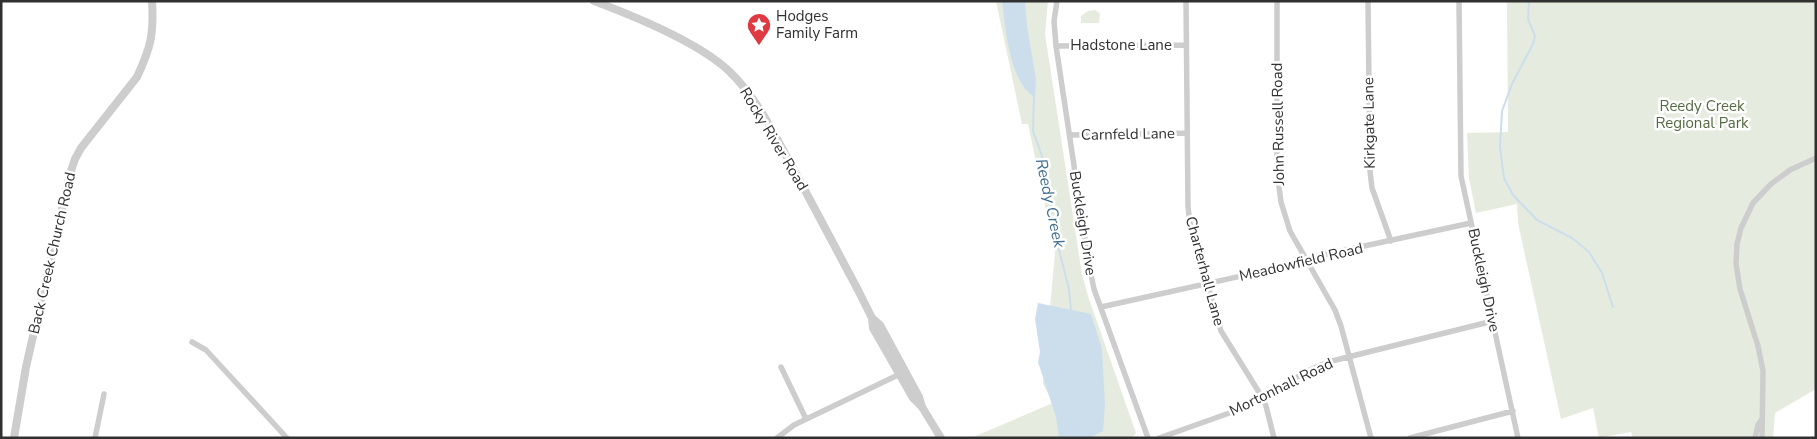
<svg xmlns="http://www.w3.org/2000/svg" width="1817" height="439" viewBox="0 0 1817 439" font-family="'Nunito Sans',sans-serif">
<style>
.green{fill:#e5ecdf}
.water{fill:#ccdeeb}
.lines{fill:none;stroke-linecap:round;stroke-linejoin:round}
.stream{stroke:#ccdeeb;stroke-width:2}
.minor{stroke:#cdcdcd;stroke-width:5.5}
.tertiary{stroke:#cdcdcd;stroke-width:8}
.labels{text-anchor:middle;stroke-width:5;stroke-linejoin:round;paint-order:stroke}
.poi-label{font-size:15px;fill:#303030;stroke:#fff;text-anchor:start}
.street-label{font-size:15px;fill:#303030;stroke:#fff}
.park-label{font-size:15px;fill:#526a3f;stroke:#fff}
.water-label{font-size:16px;font-style:italic;fill:#406e90;stroke:#fff}
</style>
<rect width="100%" height="100%" fill="#fff"/>
<path class="green" d="M996,1h52l-3,33 37,240 6,22 48,137 -2,3 -5,2h-158l82,-35 -10,-19 12,-131 -27,-129h-6z
M1507,1h309v388l-41,24 -2,25h-140l-2,-6 -32,6 -6,-30 -32,11 -43,-196 -1,-19 -41,9 -7,-35 -2,-45 41,-1z
M1095,10l5,3 -1,10h-18v-7l7,-5z"/>
<path class="water" d="M1002,1h23l2,25 9,53 -1,18c-25,-12 -30,-71 -33,-96z
M1038,303l53,11 11,35 3,56 -2,26 -14,7h-30l-3,-21 -18,-55 2,-10 -5,-33z"/>
<g class="lines">
<path class="stream" d="M1529,1l-1,18 7,17 -2,8 -21,40 -10,27 -2,36 4,31 9,17 24,25 35,18 17,14 13,21 11,34
M1034,95l-1,36 10,28 8,42v18l7,14v13l11,43 2,21"/>
<path class="minor" d="M1057,1l-3,20 2,25 33,219 5,24 54,149
M1186,1l2,206 2,16 31,108 41,66 4,9 8,32
M1277,1v171l4,30 9,29 45,79 6,16 30,112
M1368,1l2,170 2,17 19,53
M1459,1l2,175 57,262
M1056,46l130,-1
M1070,135l117,-2
M1101,307l190,-42 27,-9 153,-33
M192,342l14,8 81,88
M781,367l25,52
M95,438l9,-44
M777,438l17,-13 106,-51
M1159,438l76,-27 77,-42 16,-7 165,-41
M1410,438l103,-27
M1755,438l3,-13 4,-6
M1762,438l1,-67 -5,-25 -18,-57 -4,-25 1,-20 4,-16 12,-25 18,-19 19,-14 26,-12"/>
<path class="tertiary" d="M594,1c40,15 104,41 135,70 26,25 42,57 59,88 24,44 47,88 70,131l14,28 1,10 40,70 9,9
M872,318l8,7 39,72 3,10 19,31
M14,438l12,-71 44,-193 5,-15 6,-11 56,-71c14,-30 17,-43 15,-76"/>
</g>
<defs>
<g id="sight-pin" transform="scale(1.25)"><path d="M0 17L-7.5 6A9.5 9.5 0 1 1 7.5 6Z" fill="#df3a41" stroke="#fff"/><path d="M0-6L1.8-2.2L6-1.7L2.9 1.2L3.7 5.4L0 3.3L-3.7 5.4L-2.9 1.2L-6-1.7L-1.8-2.2Z" fill="#fff"/></g>
</defs>
<g fill-rule="evenodd">
<use href="#sight-pin" x="759" y="25"/>
</g>
<g class="labels">
<g class="poi-label">
<text x="776" y="21">Hodges<tspan x="776" dy="17">Family Farm</tspan></text>
</g>
<g class="street-label">
<text x="1121" y="50">Hadstone Lane</text>
<text transform="translate(1369 123) rotate(-91)" y="5">Kirkgate Lane</text>
<text transform="translate(1278 124) rotate(-91)" y="5">John Russell Road</text>
<text transform="translate(1128 134) rotate(-1)" y="5">Carnfeld Lane</text>
<text transform="translate(774 139) rotate(59)" y="5">Rocky River Road</text>
<text transform="translate(1083 223) rotate(81)" y="5">Buckleigh Drive</text>
<text transform="translate(52 253) rotate(-77)" y="5">Back Creek Church Road</text>
<text transform="translate(1301 262) rotate(-13)" y="5">Meadowfield Road</text>
<text transform="translate(1205 271) rotate(75)" y="5">Charterhall Lane</text>
<text transform="translate(1484 280) rotate(78)" y="5">Buckleigh Drive</text>
<text transform="translate(1281 387) rotate(-26)" y="5">Mortonhall Road</text>
</g>
<g class="park-label">
<text x="1702" y="111">Reedy Creek<tspan x="1702" dy="17">Regional Park</tspan></text>
</g>
<g class="water-label">
<text transform="translate(1051 203) rotate(78)" y="6">Reedy Creek</text>
</g>
</g>
<rect width="1817" height="439" fill="none" stroke="#303030" stroke-width="5"/>
</svg>
